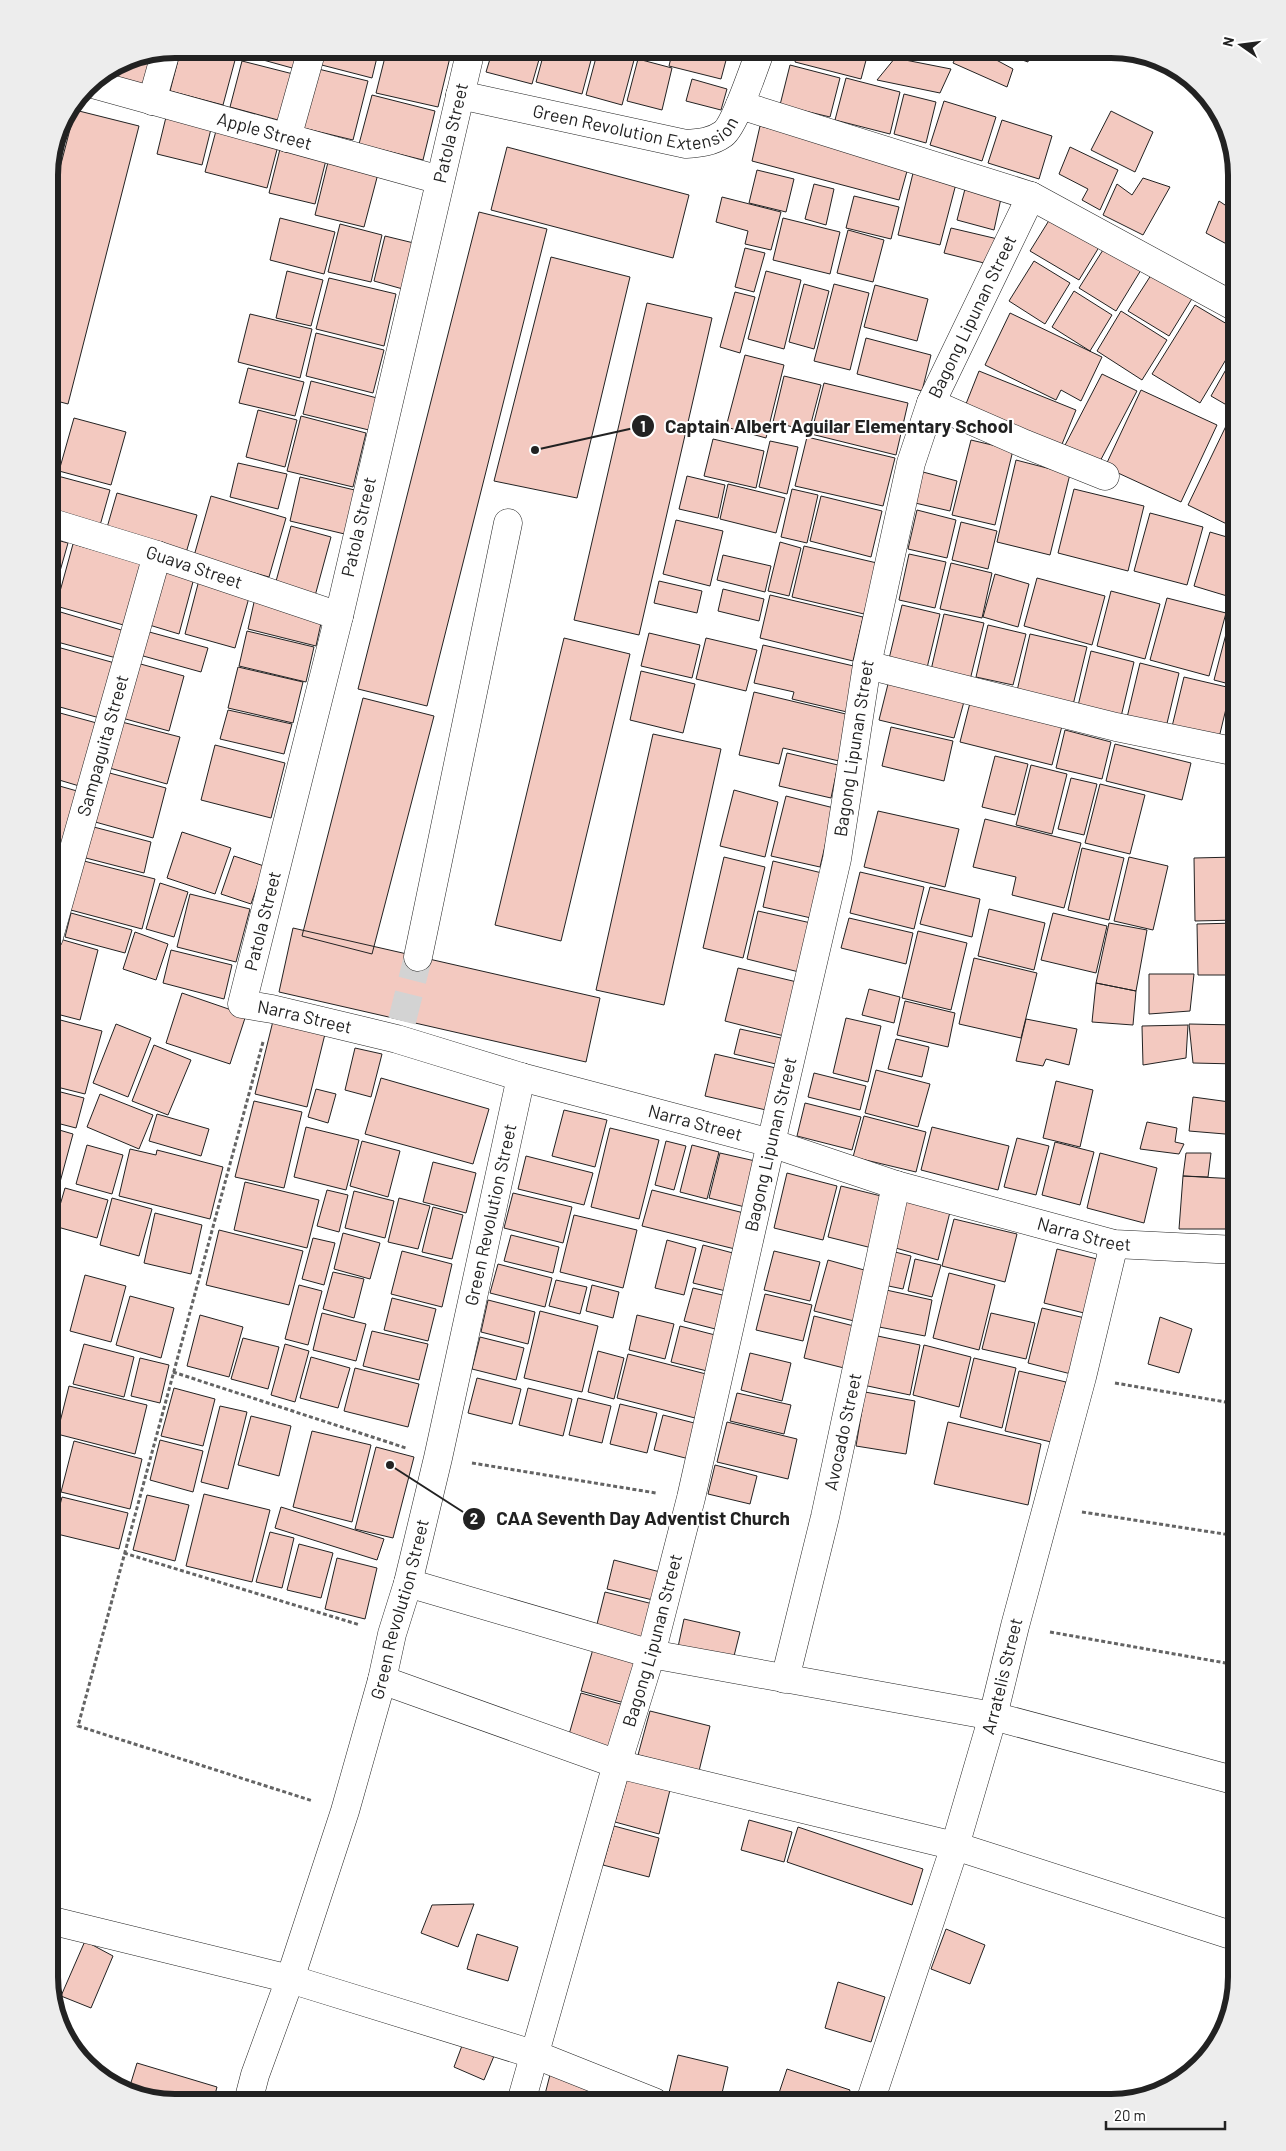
<svg xmlns="http://www.w3.org/2000/svg" width="1286" height="2151" viewBox="0 0 1286 2151" font-family="Barlow,sans-serif">
<style>
.building{fill:#f3c9c0;stroke:#222}
.lines{fill:none;stroke-linecap:round;stroke-linejoin:round}
.minor-tunnel{stroke:#d3d3d3;stroke-width:28;stroke-dasharray:28 14;stroke-linecap:butt}
.minor-casing{stroke:#222;stroke-width:29}
.path{stroke:#646464;stroke-width:3;stroke-dasharray:4 2.5;stroke-linecap:butt}
.minor{stroke:#fff;stroke-width:28}
.labels{text-anchor:middle;stroke-width:4;stroke-linejoin:round;paint-order:stroke}
.street-label{font-size:18px;fill:#222;stroke:#fff}
.rim{fill:none;stroke:#222;stroke-width:6}
.leader{fill:none;stroke:#222;stroke-width:2}
.callout-dot{fill:#222;stroke:#fff;stroke-width:2}
.mark-label{font-size:15px;text-anchor:middle;font-weight:bold;fill:#fff}
.callout-label{font-size:19px;text-anchor:middle;font-weight:bold;fill:#222;stroke:#fff;stroke-width:4;stroke-linejoin:round;paint-order:stroke}
</style>
<rect width="100%" height="100%" fill="#fff"/>
<path class="building" d="M181,49h57l-15,56 -53,-14z
M246,49h62l-5,22 -58,-16z
M317,49h62l-7,29 -58,-15z
M387,49h65l-14,58 -62,-14z
M493,49h49l-10,35 -46,-12z
M545,49h49l-12,45 -46,-12z
M673,49h56l-8,30 -52,-13z
M798,49h71l-8,30 -66,-17z
M960,49h16l37,20 -6,18 -54,-24z
M991,49h39l-2,13z
M598,50l36,10 -12,45 -36,-10z
M162,51l-10,37 -49,-14 24,-16z
M895,58l56,11 -11,24 -63,-13z
M638,59l34,9 -10,42 -35,-9z
M242,61l59,15 -12,47 -59,-16z
M790,65l50,13 -10,39 -50,-12z
M310,67l58,14 -15,59 -58,-14z
M846,78l54,14 -10,42 -55,-14z
M692,79l35,10 -6,21 -35,-9z
M904,94l32,8 -10,41 -32,-9z
M372,95l63,16 -12,49 -64,-16z
M944,101l52,16 -14,44 -52,-16z
M70,109l-17,66 -4,-1 9,-48z
M75,110l64,16 -71,278 -19,-5v-189z
M1111,111l42,21 -18,40 -44,-22z
M167,113l45,12 -10,40 -45,-11z
M1002,120l50,16 -13,43 -51,-16z
M760,126l149,38 -10,36 -147,-39z
M217,127l62,15 -12,46 -62,-16z
M281,145l46,11 -12,48 -46,-11z
M507,147l182,48 -16,63 -182,-48z
M1070,147l48,23 -18,40 -18,-10 6,-11 -29,-15z
M329,158l50,12 -15,57 -49,-12z
M914,169l43,11 -17,65 -42,-10z
M757,170l37,9 -8,33 -37,-9z
M1143,178l27,9 -27,48 -40,-20 14,-31 15,11z
M814,184l20,5 -8,36 -21,-6z
M966,185l36,9 -8,36 -37,-10z
M854,196l45,11 -8,32 -45,-11z
M722,197l59,15 -10,38 -26,-6 3,-13 -32,-9z
M1219,201l18,12 -1,36 -30,-16z
M479,212l68,17 -120,477 -69,-17z
M1053,214l48,30 -22,36 -49,-29z
M280,218l55,14 -11,42 -54,-14z
M783,218l57,14 -10,42 -57,-14z
M340,224l42,11 -11,47 -43,-10z
M951,228l51,12 -6,26 -52,-13z
M848,230l36,10 -11,42 -36,-9z
M385,236l37,9 -12,46 -36,-10z
M1108,242l36,23 -28,46 -37,-23z
M745,248l20,5 -11,39 -19,-5z
M551,257l79,20 -53,221 -83,-17z
M1034,261l36,22 -25,41 -36,-23z
M287,271l36,9 -12,46 -35,-8z
M766,271l35,9 -17,69 -36,-10z
M1153,272l40,25 -24,39 -41,-25z
M329,278l67,16 -12,52 -68,-17z
M804,284l25,7 -15,58 -25,-7z
M834,284l35,9 -19,77 -36,-9z
M875,285l53,14 -11,42 -53,-14z
M1074,291l38,24 -22,36 -38,-24z
M735,292l20,5 -15,56 -20,-6z
M647,303l65,15 -73,317 -65,-15z
M1195,305l42,25v11l-37,62 -48,-29z
M1121,311l46,29 -25,40 -45,-29z
M1010,313l92,44 -21,44 -20,-11 -5,10 -71,-35z
M250,314l62,15 -12,49 -62,-16z
M316,333l68,17 -11,43 -67,-17z
M866,338l65,17 -9,36 -65,-17z
M1237,350v61l-26,-15z
M745,355l39,10 -18,73 -40,-11z
M248,368l56,14 -9,34 -56,-13z
M979,371l97,39 -16,39 -96,-40z
M1102,374l35,17 -40,76 -34,-18z
M784,376l37,9 -12,46 -36,-9z
M311,381l70,18 -8,32 -70,-17z
M824,383l84,20 -12,52 -85,-21z
M1141,390l76,35 -36,77 -76,-35z
M258,410l39,10 -12,47 -39,-10z
M301,416l65,17 -13,54 -66,-16z
M74,418l52,14 -15,53 -52,-14z
M1226,426l11,5v98l-49,-24z
M807,437l88,21 -12,48 -88,-20z
M713,439l51,12 -8,37 -52,-12z
M971,440l42,10 -18,75 -43,-10z
M770,441l28,6 -11,47 -28,-7z
M1016,460l54,14 -20,81 -53,-13z
M238,463l49,11 -9,35 -48,-12z
M923,472l34,9 -7,30 -35,-8z
M54,475l56,15 -11,39 -50,-14v-20z
M687,476l38,9 -7,33 -39,-9z
M300,477l63,15 -10,44 -63,-15z
M728,484l57,14 -9,35 -56,-14z
M792,489l26,6 -11,48 -26,-6z
M1074,489l70,17 -16,65 -70,-18z
M117,493l80,22 -11,38 -80,-22z
M211,496l75,22 -17,59 -75,-21z
M821,496l61,15 -11,46 -61,-16z
M917,510l39,10 -9,38 -39,-9z
M1150,513l53,14 -16,58 -53,-14z
M676,520l47,11 -13,55 -47,-12z
M961,522l36,9 -9,38 -36,-9z
M291,526l40,11 -16,59 -40,-11z
M1210,532l27,8v59l-43,-13z
M49,538l19,5 -19,67z
M780,542l21,6 -12,48 -21,-5z
M73,544l71,20 -17,62 -71,-20z
M804,546l73,17 -13,51 -72,-17z
M909,554l37,8 -11,46 -36,-8z
M723,555l48,11 -6,26 -48,-12z
M951,563l41,10 -10,45 -42,-9z
M161,569l33,9 -15,56 -33,-10z
M995,574l34,10 -11,43 -35,-10z
M1037,578l68,18 -13,49 -68,-19z
M199,580l51,14 -15,54 -50,-14z
M659,581l43,10 -5,22 -43,-10z
M723,589l41,10 -5,22 -41,-10z
M1111,591l49,13 -15,55 -48,-13z
M770,595l93,22 -10,44 -93,-23z
M255,598l68,16 -7,32 -68,-17z
M1167,598l59,15 -17,63 -59,-16z
M902,605l38,9 -14,58 -38,-9z
M57,611l71,21 -8,27 -70,-19z
M1232,611l5,2v73l-23,-6z
M944,614l40,9 -14,57 -39,-10z
M988,625l38,9 -13,51 -37,-8z
M142,630l66,18 -7,24 -65,-18z
M247,631l67,16 -8,35 -67,-16z
M649,633l51,12 -8,33 -51,-12z
M1030,634l57,13 -14,58 -56,-14z
M564,638l66,16 -69,287 -66,-16z
M706,638l51,12 -11,41 -50,-12z
M50,645l72,20 -15,55 -58,-16z
M763,645l95,22 -11,45 -55,-13 2,-7 -40,-9z
M1091,651l43,11 -14,59 -43,-11z
M137,663l47,13 -15,55 -47,-13z
M1140,663l39,10 -15,63 -39,-10z
M238,667l65,15 -10,41 -65,-15z
M641,671l54,13 -12,49 -53,-13z
M1184,677l47,11 -14,58 -47,-11z
M889,680l76,18 -11,40 -75,-18z
M754,692l96,23 -11,46 -56,-13 -4,16 -40,-9z
M972,695l92,23 -12,47 -92,-23z
M363,698l71,18 -62,238 -70,-18z
M49,710l55,15 -18,63 -37,-11z
M228,710l64,14 -8,30 -64,-15z
M118,721l62,16 -13,47 -61,-17z
M891,727l62,14 -9,40 -62,-15z
M1065,730l46,12 -9,37 -46,-11z
M653,734l68,15 -57,256 -68,-15z
M1115,744l76,19 -9,37 -76,-19z
M215,745l70,18 -14,55 -70,-18z
M787,753l51,12 -7,33 -52,-12z
M995,756l33,8 -13,51 -33,-8z
M1031,765l36,9 -15,60 -36,-9z
M102,771l64,17 -13,50 -65,-18z
M1071,778l26,6 -13,51 -26,-6z
M49,783l35,10 -19,65 -16,-5z
M1100,784l45,11 -15,59 -45,-11z
M734,790l44,12 -13,55 -45,-11z
M786,796l48,12 -14,59 -49,-11z
M878,811l81,18 -14,58 -81,-20z
M985,819l96,24 -17,65 -52,-13 4,-18 -43,-10z
M90,826l61,16 -7,31 -62,-16z
M182,832l49,16 -16,46 -48,-16z
M1082,848l42,10 -15,62 -41,-10z
M234,856l30,10 -13,38 -30,-10z
M49,857l12,4 -12,45z
M724,857l41,10 -22,91 -40,-10z
M1129,857l39,9 -15,64 -39,-9z
M1237,857v63l-42,1 -1,-63z
M80,860l75,19 -13,50 -75,-20z
M773,861l49,12 -11,45 -48,-11z
M860,872l64,15 -10,42 -64,-16z
M160,883l28,9 -14,45 -28,-8z
M930,887l50,12 -8,38 -52,-13z
M190,894l60,15 -14,53 -59,-15z
M989,909l56,14 -11,47 -56,-14z
M758,911l53,12 -12,49 -52,-13z
M71,913l61,17 -7,23 -60,-16z
M1053,913l54,13 -11,47 -55,-13z
M849,918l64,15 -7,31 -65,-16z
M1109,923l38,7 -11,61 -40,-8z
M1237,923v52h-39l-1,-51z
M293,928l307,70 -14,64 -307,-70z
M918,931l49,12 -16,67 -49,-12z
M135,932l33,12 -12,36 -33,-11z
M53,937l45,13 -18,70 -31,-8v-60z
M171,950l61,15 -8,34 -61,-16z
M974,958l63,15 -16,65 -62,-14z
M738,968l59,14 -13,54 -59,-15z
M1149,974h45l-4,37 -41,3z
M1096,983l40,8 -3,34 -41,-3z
M869,989l31,8 -6,26 -32,-8z
M182,993l64,22 -16,49 -64,-21z
M905,1001l50,12 -7,34 -51,-12z
M49,1017l53,14 -17,63 -36,-9z
M846,1018l35,8 -13,56 -35,-9z
M1026,1019l51,10 -8,36 -23,-6 -3,7 -27,-5z
M273,1021l52,13 -18,73 -52,-13z
M116,1024l35,14 -23,59 -35,-14z
M1189,1024l48,1v39l-44,-1z
M1188,1025l-2,33 -43,7 -1,-39z
M740,1029l50,11 -6,26 -50,-12z
M896,1039l33,8 -7,30 -34,-8z
M154,1045l37,15 -23,55 -36,-14z
M355,1048l27,6 -11,43 -26,-7z
M715,1054l61,14 -10,42 -61,-14z
M876,1070l54,14 -12,43 -53,-14z
M814,1073l52,13 -6,24 -52,-13z
M381,1078l108,31 -16,55 -108,-30z
M1056,1081l37,9 -13,57 -37,-9z
M49,1089l35,9 -8,30 -27,-7z
M316,1089l20,5 -8,29 -20,-6z
M100,1094l53,21 -14,34 -52,-22z
M1193,1097l44,6v32l-48,-4z
M254,1101l48,11 -18,76 -49,-11z
M805,1103l56,14 -9,33 -55,-14z
M564,1110l43,10 -12,47 -43,-11z
M157,1114l52,15 -8,27 -52,-15z
M864,1116l62,16 -10,40 -63,-15z
M1147,1122l30,6 -2,14 9,2 -5,10 -39,-5z
M49,1127l24,7 -17,63 -7,-2z
M306,1127l53,13 -13,50 -52,-13z
M932,1127l77,19 -11,44 -77,-20z
M610,1128l49,12 -20,79 -48,-12z
M1017,1138l32,8 -13,49 -32,-8z
M362,1141l38,10 -12,46 -38,-11z
M666,1141l20,5 -12,44 -19,-5z
M1055,1142l39,10 -14,53 -38,-10z
M87,1145l36,10 -11,39 -36,-10z
M692,1145l27,7 -12,47 -27,-7z
M130,1149l26,6 1,-5 66,17 -13,52 -91,-23z
M720,1153l44,10 -11,46 -44,-11z
M1100,1153l57,15 -13,55 -57,-15z
M1186,1153h25l-3,24 -25,-1z
M526,1156l67,17 -9,32 -66,-16z
M433,1162l43,11 -10,40 -43,-11z
M787,1173l50,13 -14,54 -49,-12z
M1183,1176l54,3v50h-58z
M245,1182l74,18 -12,48 -73,-18z
M841,1186l48,12 -13,51 -48,-12z
M65,1188l43,12 -11,38 -43,-12z
M327,1190l21,5 -9,37 -22,-6z
M652,1190l100,25 -9,36 -101,-25z
M354,1191l40,10 -9,37 -40,-10z
M513,1193l59,14 -9,36 -59,-15z
M112,1198l40,11 -13,47 -39,-11z
M399,1198l31,8 -12,43 -30,-7z
M895,1199l55,13 -12,48 -53,-15z
M433,1207l30,8 -11,44 -30,-7z
M155,1213l47,12 -11,49 -47,-11z
M574,1215l63,15 -14,58 -63,-16z
M954,1219l63,15 -12,48 -63,-16z
M219,1230l84,21 -14,54 -83,-20z
M343,1233l37,10 -10,36 -36,-10z
M511,1235l48,12 -6,26 -49,-12z
M313,1238l22,5 -11,42 -22,-6z
M667,1240l29,8 -12,47 -29,-7z
M703,1245l41,11 -10,37 -41,-10z
M1057,1249l48,12 -13,54 -48,-12z
M887,1250l24,6 -8,33 -24,-5z
M402,1251l50,13 -10,43 -51,-13z
M774,1251l46,11 -10,39 -46,-11z
M915,1259l26,6 -9,32 -24,-6z
M828,1260l47,13 -13,50 -48,-12z
M498,1264l54,14 -7,29 -55,-14z
M333,1272l31,7 -10,39 -31,-9z
M949,1273l46,12 -16,65 -46,-12z
M85,1275l41,11 -15,56 -41,-11z
M556,1280l31,7 -7,27 -31,-8z
M299,1285l23,6 -14,54 -23,-6z
M592,1285l27,7 -6,26 -27,-7z
M693,1288l42,10 -8,34 -43,-11z
M877,1288l55,12 -7,36 -56,-11z
M765,1294l47,11 -9,36 -47,-11z
M130,1296l44,12 -13,50 -45,-13z
M392,1298l44,11 -8,32 -44,-11z
M488,1300l47,12 -7,32 -47,-12z
M1237,1300v52l-9,-2z
M1042,1308l43,10 -14,56 -43,-11z
M540,1311l58,15 -16,66 -58,-14z
M322,1313l44,11 -10,37 -43,-11z
M991,1313l44,10 -9,36 -44,-10z
M200,1315l43,12 -14,50 -42,-11z
M637,1315l37,9 -9,35 -36,-9z
M814,1316l48,12 -10,42 -48,-12z
M1160,1317l32,12 -13,44 -31,-9z
M680,1326l43,11 -8,36 -44,-11z
M372,1331l56,13 -9,36 -56,-14z
M873,1335l47,10 -10,50 -47,-10z
M480,1337l44,11 -8,32 -44,-11z
M243,1338l36,9 -11,42 -37,-10z
M84,1344l50,13 -10,40 -51,-13z
M285,1344l24,7 -14,51 -24,-7z
M924,1345l47,12 -12,50 -46,-12z
M598,1351l26,7 -10,41 -26,-7z
M750,1353l41,10 -9,38 -41,-11z
M628,1354l78,20 -11,44 -78,-20z
M311,1357l39,11 -12,40 -38,-10z
M140,1358l29,7 -9,38 -29,-7z
M974,1358l42,10 -14,60 -42,-11z
M355,1368l64,16 -11,43 -64,-16z
M1019,1371l47,11 -15,60 -46,-11z
M477,1378l44,11 -9,35 -44,-11z
M69,1386l78,19 -12,49 -78,-20z
M174,1388l41,11 -12,47 -42,-10z
M528,1388l44,11 -9,37 -44,-11z
M865,1392l50,9 -9,53 -50,-8z
M737,1393l54,12 -7,29 -54,-13z
M578,1398l33,8 -9,37 -33,-8z
M620,1404l37,9 -10,40 -37,-9z
M220,1406l27,6 -19,77 -27,-7z
M663,1415l39,10 -9,35 -39,-10z
M251,1416l40,10 -12,50 -41,-11z
M727,1422l70,17 -9,40 -71,-17z
M948,1422l93,22 -13,61 -94,-21z
M312,1431l59,14 -19,77 -59,-15z
M160,1440l43,11 -10,41 -43,-12z
M74,1441l68,18 -12,50 -69,-17z
M376,1447l38,10 -21,81 -38,-9z
M715,1465l42,11 -7,28 -42,-10z
M204,1494l66,16 -18,72 -66,-16z
M147,1495l42,10 -14,56 -42,-11z
M62,1497l66,16 -9,36 -66,-16z
M281,1507l103,32 -7,21 -102,-32z
M270,1532l24,6 -12,50 -26,-6z
M299,1544l34,9 -12,45 -34,-8z
M337,1558l40,10 -12,51 -40,-10z
M614,1560l50,13 -7,28 -50,-12z
M605,1592l52,13 -11,44 -52,-13z
M684,1619l56,13 -7,28 -55,-13z
M595,1642l50,15 -13,48 -51,-14z
M581,1693l50,14 -13,44 -50,-13z
M650,1711l60,15 -11,45 -61,-16z
M628,1775l43,11 -12,48 -44,-12z
M749,1820l43,12 -8,30 -43,-12z
M614,1826l45,12 -10,39 -46,-12z
M798,1827l125,42 -11,36 -125,-43z
M474,1904l-16,43 -37,-14 11,-28z
M946,1929l39,16 -15,39 -39,-15z
M477,1934l41,13 -10,34 -41,-12z
M85,1941l28,15 -22,52 -30,-12z
M838,1982l47,15 -14,45 -46,-14z
M463,2043l31,13 -10,24 -30,-13z
M678,2055l50,12 -8,35 -53,-1z
M137,2063l80,24 -4,15h-46l-38,-13z
M787,2069l63,21 -4,12h-70z
M551,2071l54,14 -5,17h-57z"/>
<g class="lines">
<path class="minor-tunnel" d="M402,1021l16,-64"/>
<g class="minor-casing">
<g id="minor">
<path id="s1" d="M471,49l-132,567 -97,388 30,5 125,30 124,38 250,66 125,42 218,59 123,6"/>
<path id="s2" d="M89,83l351,97"/>
<path id="s3" d="M460,95l226,49c14,-1 26,-2 37,-10 12,-9 32,-69 38,-85"/>
<path d="M152,101l14,-50"/>
<path d="M740,105l291,91 206,112"/>
<path d="M287,138l25,-89"/>
<path d="M931,403l94,41 80,32"/>
<path id="s4" d="M49,522l108,33 182,61"/>
<path d="M867,665l249,62 121,25"/>
<path id="s5" d="M49,937l108,-382"/>
<path d="M418,957l90,-434"/>
<path d="M408,1583l243,71 342,62 244,65"/>
<path id="s6" d="M785,1679l40,-162 71,-332"/>
<path d="M382,1680l235,84 338,82 282,91"/>
<path d="M49,1920l241,59 246,76 118,47"/>
<path id="s7" d="M248,2102l7,-27 35,-96 55,-168 37,-131 10,-46 16,-51 30,-125 83,-381"/>
<path id="s8" d="M521,2102l96,-338 34,-110 40,-156 80,-355 66,-284 30,-194 44,-202 20,-60 100,-207"/>
<path id="s9" d="M870,2102l85,-256 38,-130 22,-90 67,-249 32,-133"/>
</g>
</g>
<path class="path" d="M263,1042l-185,684 235,75
M173,1372l233,76
M1115,1383l122,21
M472,1463l184,30
M1082,1512l155,24
M124,1553l236,72
M1050,1632l187,33"/>
<use href="#minor" class="minor"/>
</g>
<g class="labels">
<g class="street-label">
<text dy="6" stroke="none"><textPath href="#s3" startOffset="182">Green Revolution Extension</textPath></text>
<text dy="6" stroke="none"><textPath href="#s2" startOffset="182">Apple Street</textPath></text>
<text transform="translate(451 133) rotate(-77)" y="6">Patola Street</text>
<text dy="6" stroke="none"><textPath href="#s8" startOffset="1845">Bagong Lipunan Street</textPath></text>
<text transform="translate(359 527) rotate(-77)" y="6">Patola Street</text>
<text dy="6" stroke="none"><textPath href="#s4" startOffset="152">Guava Street</textPath></text>
<text dy="6" stroke="none"><textPath href="#s5" startOffset="199">Sampaguita Street</textPath></text>
<text dy="6" stroke="none"><textPath href="#s8" startOffset="1395">Bagong Lipunan Street</textPath></text>
<text transform="translate(263 921) rotate(-76)" y="6">Patola Street</text>
<text dy="6" stroke="none"><textPath href="#s1" startOffset="1046">Narra Street</textPath></text>
<text dy="6" stroke="none"><textPath href="#s1" startOffset="1451">Narra Street</textPath></text>
<text dy="6" stroke="none"><textPath href="#s8" startOffset="990">Bagong Lipunan Street</textPath></text>
<text dy="6" stroke="none"><textPath href="#s7" startOffset="921">Green Revolution Street</textPath></text>
<text dy="6" stroke="none"><textPath href="#s1" startOffset="1856">Narra Street</textPath></text>
<text dy="6" stroke="none"><textPath href="#s6" startOffset="254">Avocado Street</textPath></text>
<text dy="6" stroke="none"><textPath href="#s7" startOffset="516">Green Revolution Street</textPath></text>
<text dy="6" stroke="none"><textPath href="#s8" startOffset="480">Bagong Lipunan Street</textPath></text>
<text dy="6" stroke="none"><textPath href="#s9" startOffset="446">Arratelis Street</textPath></text>
</g>
</g>
<path d="M0 0H1286V2151H0ZM175 58H1111A117 117 0 0 1 1228 175V1977A117 117 0 0 1 1111 2094H175A117 117 0 0 1 58 1977V175A117 117 0 0 1 175 58Z" fill="#ededed" fill-rule="evenodd"/>
<path class="rim" d="M175 58H1111A117 117 0 0 1 1228 175V1977A117 117 0 0 1 1111 2094H175A117 117 0 0 1 58 1977V175A117 117 0 0 1 175 58Z"/>
<path class="leader" d="M535 450L643 426M390 1465L474 1519"/>
<g class="callout-dot">
<circle cx="535" cy="450" r="5"/>
<circle cx="390" cy="1465" r="5"/>
<circle cx="643" cy="426" r="12"/>
<circle cx="474" cy="1519" r="12"/>
</g>
<g class="mark-label">
<text x="643" y="432">1</text>
<text x="474" y="1524">2</text>
</g>
<g class="callout-label">
<text x="839" y="433">Captain Albert Aguilar Elementary School</text>
<text x="643" y="1525">CAA Seventh Day Adventist Church</text>
</g>
<g transform="translate(1241 45) rotate(284)" stroke="#ffffff" stroke-width="4" paint-order="stroke">
<path d="M0-4L9 19L0 12L-9 19Z" fill="#222222"/>
<text y="-8" font-size="14" font-weight="bold" text-anchor="middle" fill="#222222">N</text>
</g>
<path d="M1106 2121v8h119v-8" fill="none" stroke="#222222" stroke-width="2.5"/>
<text x="1114" y="2121" font-size="15" fill="#222222" stroke="#ffffff" stroke-width="4" paint-order="stroke">20 m</text>
</svg>
